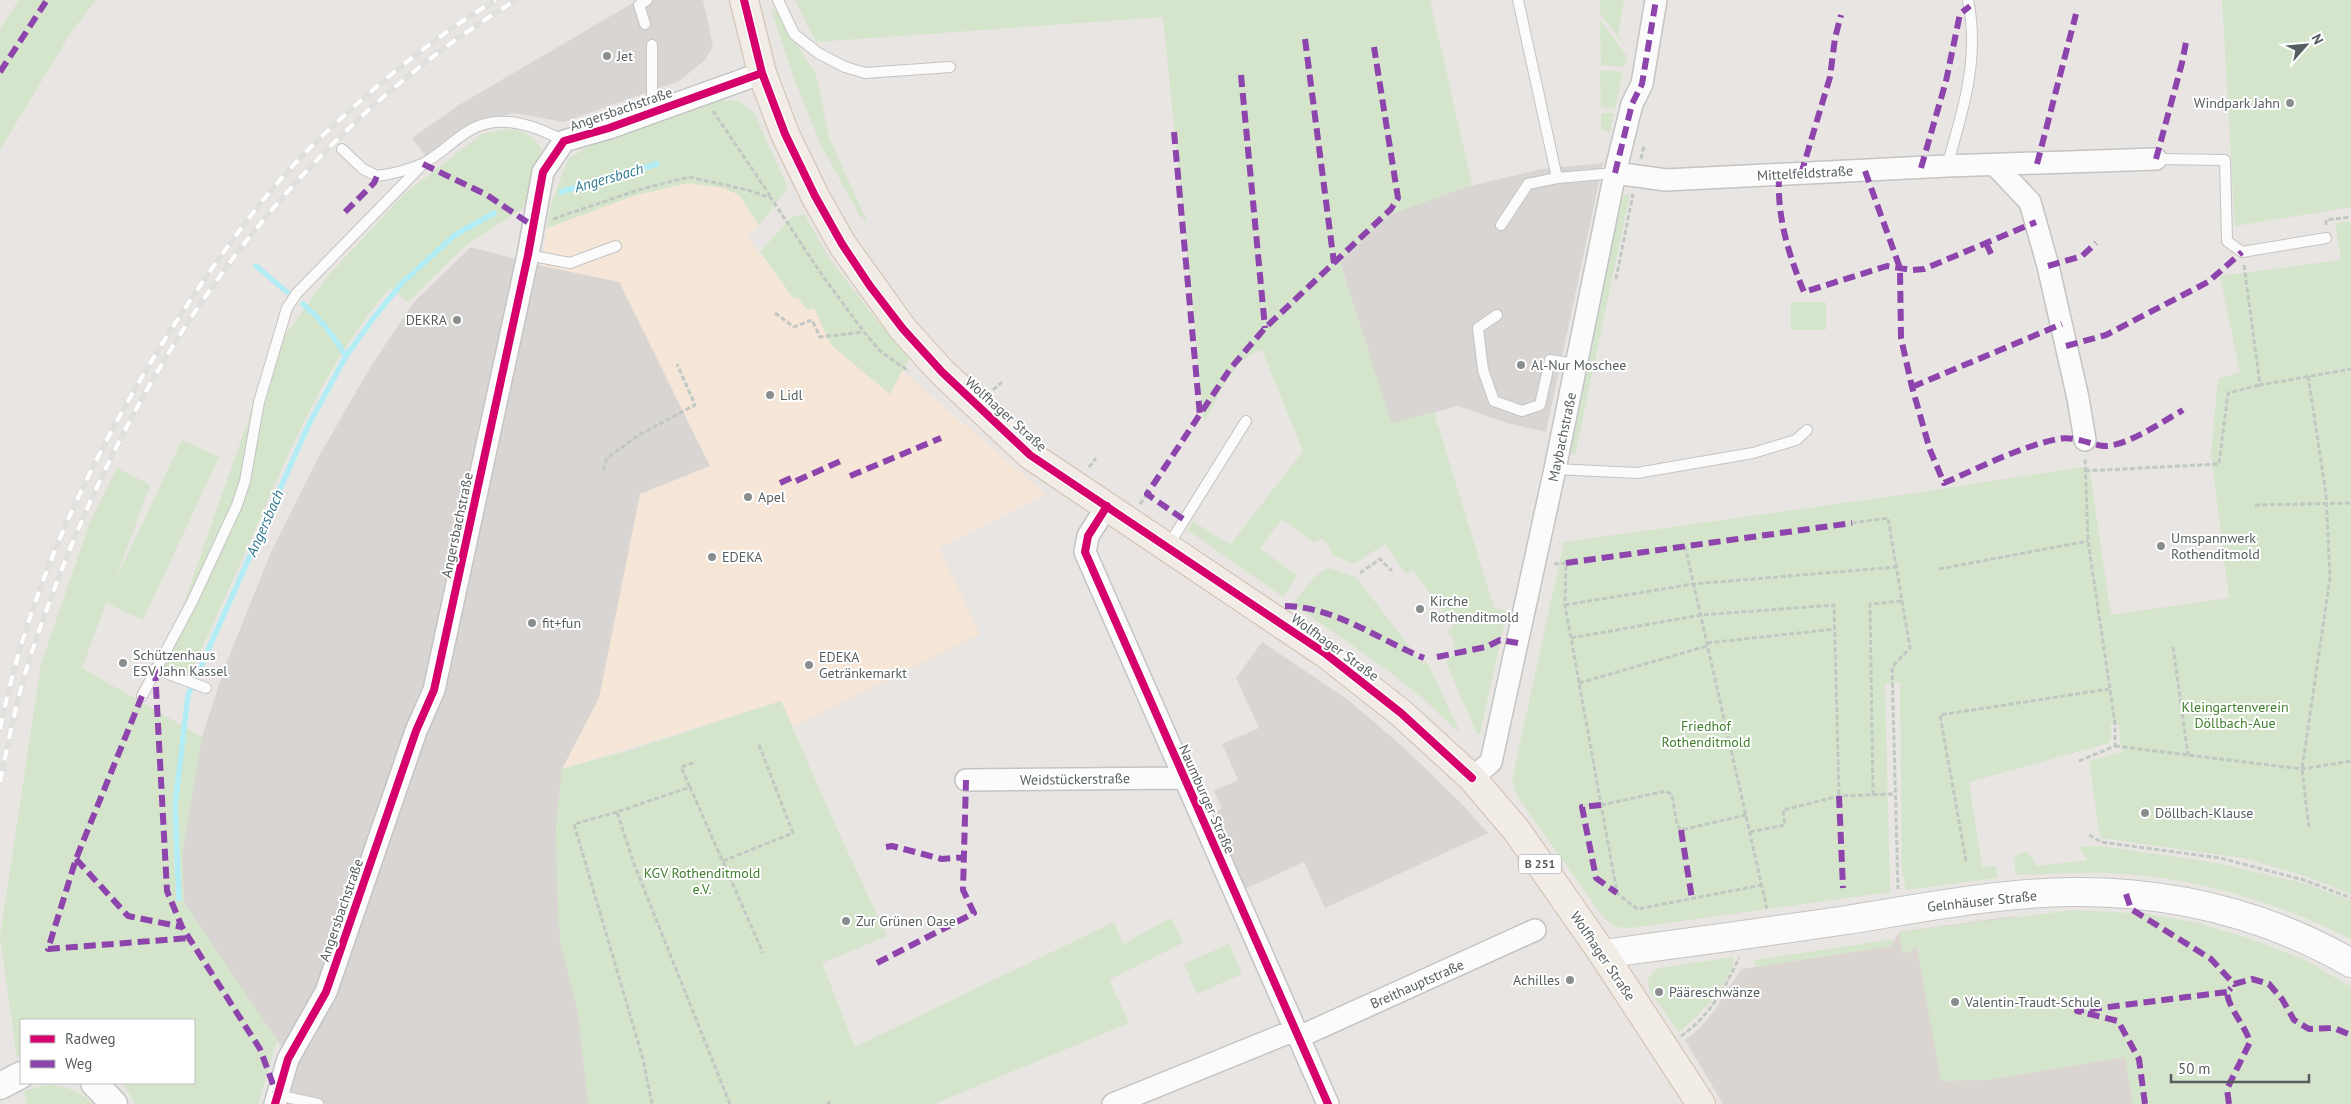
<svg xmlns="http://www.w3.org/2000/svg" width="2351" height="1104" viewBox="0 0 2351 1104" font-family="'PT Sans',sans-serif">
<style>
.commercial{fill:#f5e6d8}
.industrial{fill:#d9d5d3}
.education{fill:#dad5d1}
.green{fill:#d5e5cb}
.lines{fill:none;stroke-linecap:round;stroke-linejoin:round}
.stream{stroke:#b2edf6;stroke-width:5.5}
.service-casing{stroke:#c3c4c3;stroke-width:12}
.minor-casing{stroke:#c3c4c3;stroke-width:24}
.tertiary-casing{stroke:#c3c4c3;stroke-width:29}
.secondary-casing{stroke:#c3c4c3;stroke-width:30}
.primary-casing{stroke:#d1beae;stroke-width:30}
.path{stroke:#c1c8c3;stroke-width:3;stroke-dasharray:5 2.5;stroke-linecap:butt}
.service{stroke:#fcfbfb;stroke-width:10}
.minor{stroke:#fcfbfb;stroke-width:21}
.tertiary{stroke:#fcfbfb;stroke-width:26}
.secondary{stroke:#fcfbfb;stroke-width:28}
.primary{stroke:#f1ece5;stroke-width:28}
.rail-casing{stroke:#e0e0df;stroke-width:5.5}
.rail{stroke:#fff;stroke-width:4;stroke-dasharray:11;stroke-linecap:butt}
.quiet{stroke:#8e44ad;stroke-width:6;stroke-dasharray:12 6;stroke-linecap:butt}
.cycleway-casing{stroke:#fff;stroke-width:11}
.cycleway{stroke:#d6006c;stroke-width:8}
.poi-dot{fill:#8a8d8e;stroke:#fff;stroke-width:2}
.labels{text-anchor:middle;stroke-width:4;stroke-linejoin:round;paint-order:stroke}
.shield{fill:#fff;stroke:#898e90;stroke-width:1}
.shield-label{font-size:12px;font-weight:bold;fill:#575e60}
.poi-label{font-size:14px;fill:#575e60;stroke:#fff;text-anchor:start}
.street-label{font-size:14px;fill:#575e60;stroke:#fff}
.park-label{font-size:14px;fill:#42802f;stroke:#fff}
.water-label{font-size:15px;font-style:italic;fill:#2e798f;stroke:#fff}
</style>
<rect width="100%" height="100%" fill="#e8e5e2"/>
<path class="commercial" d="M689,183l35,5 15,7 20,30 -12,11 47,63 3,-2 17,11 17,37 58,49 13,-23 144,123 -107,54 41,86 -187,93 -12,-26 -219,68 37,-71 41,-204 69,-28 -90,-184 -77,-16 5,-38 89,-33z"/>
<path class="industrial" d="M638,0h65l10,46 -8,14 -26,21 -115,41 -50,-9 -42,11 -46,33 -14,-19 47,-33z
M1603,163l-57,269 -39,-9 -49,-17 -67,18 -51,-162 49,-47 64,-25 89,-21z
M471,247l71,19 77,16 91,184 -70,28 -41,204 -37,71 -2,171 18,72 11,92h-308l4,-15 13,-22 -21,-27 -93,-137 -2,-49 20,-117 22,-68 47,-117 47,-94 53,-92 43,-64z
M1262,642l85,57 54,46 60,58 27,30 -163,75 -21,-46 -59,27 -33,-76 10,-4 -8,-18 24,-11 -16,-36 37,-16 -23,-50z"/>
<path class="education" d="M2014,916l191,188h-482l-38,-64 15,-12 14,-17 27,-42 150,-23 8,-14z"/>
<path class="green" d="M19,0h77l-26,34 -70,116v-121z
M795,0h635l42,185 -83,30 -49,47 51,161 43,-11 60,196 13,3 -27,123h-3l-31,-72 9,-9 -3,-16 -5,-6 7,-5 -42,-57 -6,5 -21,-30 -31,20 -21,-9 -6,-12 -5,-4 -9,3 -31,-23 -22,29 31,24 7,2 -15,23 -95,-67 5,-9 37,24 73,-94 -41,-101c-29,6 -44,49 -58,72l-41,-405 -347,25z
M1600,0h24l-6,35 10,16 -28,-38z
M2222,0h129v207l-116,19z
M771,9l5,1 40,65 14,65 38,83 -8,-7 -39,-71 -26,-64z
M1600,20l27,36 -3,11 -23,-2z
M1600,70l23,2 -8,37 -14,-2z
M713,100l25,1 16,12 34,75 -29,37 -20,-30 -15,-7 -35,-5 -53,12 -89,33 4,-23 17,-46 20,-12z
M1601,113h13l-4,19 -9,-2z
M506,129c17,1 26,5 36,20l-7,20 -4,22 -9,18 -56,36 -58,57 -18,-14c-56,64 -90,140 -124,217 -25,57 -50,113 -76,170l-28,-10 89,-253 32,-74 45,-62 76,-82 78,-60z
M1630,194l-55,261 -7,-4 50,-238 -3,-7 2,-8z
M798,215h7l25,44 46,60 34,38 -20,37 -59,-49 -17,-37 -7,2 -10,-13 -3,2 -34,-47 31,-34z
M2351,221v673l-46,-18 -62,-18 -143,-20 -11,-77 33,-9 -4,-29 -8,2 2,10 -3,8 -140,39 13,85 14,-1 1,12 -91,12 -4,-20 -2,-188 -15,2 5,208 -259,36 -15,-1 -12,-9 -87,-122 -5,-16 52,-238 345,-48 180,-28 22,149 118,-17 -18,-144 7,-75 22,-7 -20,-96 121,-16 -6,-37z
M1791,302h35v28h-35z
M182,440l37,17 -76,163 -37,-17 -24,65 120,69 -20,117 2,49 93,137 -19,64h-123l-12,-21h71v-63h-173v36l-4,2 -17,-121 41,-273 49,-142 27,-54 33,17 -35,96z
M1330,568l27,10 63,83 8,3 31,66 -2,1 -38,-36 -36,-28 -90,-63c10,-12 21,-32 37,-36z
M781,701l51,117 55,118 -65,27 33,84 259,-125 9,22 48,-26 12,25 -74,37 20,43 -195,81h-346l-10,-92 -18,-72 -3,-51 -1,-63 6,-57 72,-20z
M2101,846l116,17 86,20 48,18v38c-70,-35 -146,-59 -225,-65 -36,-3 -73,0 -110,1l-2,-15 4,-6 9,-2 10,14 51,-6 -10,-13z
M2073,910l75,4 49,9 51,15 59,23 44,26v117h-218l-8,-47 -137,23 -47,1 -24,-134 -14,8 -4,-23z
M1895,939l-4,7 -136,21 -1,-7z
M1229,944l13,30 -45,20 -13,-30z
M1734,957c-1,25 -36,60 -55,75l-30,-42 -1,-11 7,-9 5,-2z
M46,1085c18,1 35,5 46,19h-65l-3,-13z"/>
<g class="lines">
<path class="stream" d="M561,192l96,-28
M256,266l31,26
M303,304c18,15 31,32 43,52
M179,899l-4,-93 13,-111 120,-269 38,-70 29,-40 28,-34 52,-47 39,-22"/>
<g class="service-casing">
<path id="service" d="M778,0l16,34 24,19 27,14 20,6 85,-6
M1518,0l39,178
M645,24l-6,-19 8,-5
M652,45v67
M342,149l21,20 14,7c15,-2 31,-6 45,-12 19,-9 34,-28 54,-37 29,-13 62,0 88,14
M2156,159l69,1 2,81 15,11 84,-14
M1947,166c16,-55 33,-108 21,-166
M1501,225l27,-41 29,-6 58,-5
M528,255l42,8 46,-17
M1497,315l-19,13 5,42 11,31 28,10 18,-6 10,-45 27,4
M1555,469l82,4 116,-20 43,-13 11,-10
M1168,546l78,-125
M155,669l51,19
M142,696l50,-94 45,-97 8,-24 14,-79 28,-94 10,-15 126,-129
M277,1095l41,9"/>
</g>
<g class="minor-casing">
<path id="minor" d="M1995,165l35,37 18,64 30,132 7,42
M1615,173l51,7 281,-14 209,-7
M1107,506l-19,30 -3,16 243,552
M1472,778l19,-16 64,-293 60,-296 17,-69 10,-20 14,-84
M966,780l218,-2
M1299,1037l236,-107
M275,1104l13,-45 38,-67 90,-261 18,-41 94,-435 15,-83 21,-31 45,-13 153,-55
M1113,1104l182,-74"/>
</g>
<g class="tertiary-casing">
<path id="tertiary" d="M94,1083l20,21
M0,1086l21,-11"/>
</g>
<g class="secondary-casing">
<path id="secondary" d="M1603,954c81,-11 163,-22 244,-34 74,-12 149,-27 225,-28 99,-1 192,21 279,71"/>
</g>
<g class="primary-casing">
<path id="primary" d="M744,0l18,73 23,61 30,62 27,48 61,85 39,43 88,83 296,199 75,59 71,65 45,53 86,123 98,150"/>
</g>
<path class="path" d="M713,111l58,86
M1641,159l3,-14
M553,219l85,-29 51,-13 59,13 23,8 51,77 42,57 18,21 27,18
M2326,225v-5l25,-3
M2244,265l16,120 91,-16
M1616,279l17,-85
M775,313l19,14 18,-7 8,17 43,-5
M2308,376l18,118 4,84 -28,191 7,59
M993,390l9,-8
M1089,467l7,-9
M603,470l4,-12 32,-23 56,-30 -18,-41
M2085,471l134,-7 9,-71 32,-8
M1140,504l7,-10
M2255,505l96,-2
M1852,523l36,-5 22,130 -18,19 6,222
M1685,546l82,363
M1554,564l12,-1 -1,42 52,288 20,16 125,-24
M1939,569l149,-28
M1360,573l20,-14 12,12
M1565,605l128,-21 203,-17
M1571,638l130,-23 133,-10 5,191
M1707,643l128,-14
M2173,647l15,108
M1579,683l128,-37
M2115,746l187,23 49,-8
M2079,761l36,-15v-23l-27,-182 -3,-83
M690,787l-9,-20 15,-5
M1873,795l-3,-191 32,-3
M1601,805l65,-14 6,4 5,30 4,5 65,-15
M617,812l-43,12 69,235 9,45
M1750,832l35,-7 -2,-15 56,-14 56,-2
M2089,835l12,7 119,16 84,22 47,18
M723,861l70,-28 -35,-91
M1966,861l-26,-146 169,-26
M1681,1036c28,-19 44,-48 58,-78
M730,1104l-96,-240 -17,-52 73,-25 73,166
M827,1104l3,-2"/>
<use href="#service" class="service"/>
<use href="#minor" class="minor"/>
<use href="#tertiary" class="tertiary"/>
<use href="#secondary" class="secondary"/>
<use href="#primary" class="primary"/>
<g class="rail-casing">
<path id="rail" d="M0,729c32,-157 105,-301 193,-433 35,-51 71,-102 115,-146 57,-56 119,-109 188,-150
M0,782c9,-43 17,-86 31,-127 88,-268 241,-506 485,-655"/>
</g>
<use href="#rail" class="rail"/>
<path class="quiet" d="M1305,39l29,224
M0,72l47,-72
M1241,75l24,253
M1174,132l26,284
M2156,159l26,-96 5,-26
M423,164l64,31 46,31
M2037,164l39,-150
M1921,168l25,-87 14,-67 10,-8
M1865,171l35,97 1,70 11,49 18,63 14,33c37,-16 75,-36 114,-44 18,-4 37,8 49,7 23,-2 55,-24 76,-36
M1615,173l17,-69 10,-20 14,-84
M1801,174l29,-97 5,-39 6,-23
M1779,175c-2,42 9,78 25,117l83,-26 25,4 12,-1 112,-47
M345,212l29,-29 3,-7
M1986,243l7,15
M2048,266l34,-10 14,-13
M2066,346l40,-11 102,-53 34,-30
M1912,387l150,-63
M850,476l91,-38
M796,481l47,-21
M780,483l13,-6
M1183,519l-36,-25 83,-125 35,-41 126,-119 7,-11 -24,-151
M1566,563l286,-40
M1285,606c51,1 94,34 139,52
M1437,657l49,-10 14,-7 18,3
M155,669l12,222 15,36 78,122 17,46
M142,696l-66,163 -28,90 142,-11
M1839,796l4,92
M1601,805l-19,2 14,71 21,15
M1681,830l11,69
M886,847l6,-1 50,13 22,-2
M76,859l52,57 54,11
M2126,894l5,15 80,50 23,25 18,-5 17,5 13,15 12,21 15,9 25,-1 17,7
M877,963l97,-50 -11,-23 3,-110
M2145,1104l-6,-45 -21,-38 -41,-10 150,-19
M2229,1104l-2,-15 23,-47c-5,-17 -22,-34 -23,-50l4,-4"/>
<g class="cycleway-casing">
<path id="cycleway" d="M744,0l18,73 23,61 30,62 27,48 28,42 33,43 39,43 88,83 296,199 75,59 71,65
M1107,506l-19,30 -3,16 243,552
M275,1104l13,-45 38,-67 90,-261 18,-41 94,-435 15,-83 21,-31 45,-13 153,-55"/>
</g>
<use href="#cycleway" class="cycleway"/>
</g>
<g class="poi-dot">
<circle cx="607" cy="56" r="5"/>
<circle cx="2290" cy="103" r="5"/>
<circle cx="457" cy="320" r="5"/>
<circle cx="1521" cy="365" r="5"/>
<circle cx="770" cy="395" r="5"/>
<circle cx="748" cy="497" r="5"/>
<circle cx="2161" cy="546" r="5"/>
<circle cx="712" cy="557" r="5"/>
<circle cx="1420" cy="609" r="5"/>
<circle cx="532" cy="623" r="5"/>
<circle cx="123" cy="663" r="5"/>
<circle cx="809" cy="665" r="5"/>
<circle cx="2145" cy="813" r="5"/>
<circle cx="846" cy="921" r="5"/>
<circle cx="1570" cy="980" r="5"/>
<circle cx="1659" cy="992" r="5"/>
<circle cx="1955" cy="1002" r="5"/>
</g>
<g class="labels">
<rect class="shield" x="1519" y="854.5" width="42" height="19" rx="4"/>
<g class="shield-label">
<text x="1540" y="868">B 251</text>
</g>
<g class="poi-label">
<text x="617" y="61">Jet</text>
<text x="2280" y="108" text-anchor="end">Windpark Jahn</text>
<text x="447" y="325" text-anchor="end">DEKRA</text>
<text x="1531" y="370">Al-Nur Moschee</text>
<text x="780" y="400">Lidl</text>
<text x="758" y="502">Apel</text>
<text x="2171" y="543">Umspannwerk<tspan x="2171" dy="16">Rothenditmold</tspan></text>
<text x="722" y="562">EDEKA</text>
<text x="1430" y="606">Kirche<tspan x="1430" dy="16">Rothenditmold</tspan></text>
<text x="542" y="628">fit+fun</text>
<text x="133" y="660">Schützenhaus<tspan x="133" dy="16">ESV Jahn Kassel</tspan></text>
<text x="819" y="662">EDEKA<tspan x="819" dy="16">Getränkemarkt</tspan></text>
<text x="2155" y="818">Döllbach-Klause</text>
<text x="856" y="926">Zur Grünen Oase</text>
<text x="1560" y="985" text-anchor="end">Achilles</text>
<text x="1669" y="997">Pääreschwänze</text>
<text x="1965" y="1007">Valentin-Traudt-Schule</text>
</g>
<g class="street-label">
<text transform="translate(621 109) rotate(-19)" y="5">Angersbachstraße</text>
<text transform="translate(1805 173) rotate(-3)" y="5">Mittelfeldstraße</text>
<text transform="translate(1006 414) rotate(42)" y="5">Wolfhager Straße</text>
<text transform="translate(1562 437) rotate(-78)" y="5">Maybachstraße</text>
<text transform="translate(457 525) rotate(-78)" y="5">Angersbachstraße</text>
<text transform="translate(1335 647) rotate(36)" y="5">Wolfhager Straße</text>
<text transform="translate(1075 779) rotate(-1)" y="5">Weidstückerstraße</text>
<text transform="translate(1207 799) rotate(66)" y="5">Naumburger Straße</text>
<text transform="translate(1982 901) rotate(-6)" y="5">Gelnhäuser Straße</text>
<text transform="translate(341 910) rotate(-71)" y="5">Angersbachstraße</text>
<text transform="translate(1603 956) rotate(56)" y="5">Wolfhager Straße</text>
<text transform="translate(1417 984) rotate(-24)" y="5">Breithauptstraße</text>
</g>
<g class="park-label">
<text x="2235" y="712">Kleingartenverein<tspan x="2235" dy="16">Döllbach-Aue</tspan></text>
<text x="1706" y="731">Friedhof<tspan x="1706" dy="16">Rothenditmold</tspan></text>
<text x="702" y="878">KGV Rothenditmold<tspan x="702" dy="16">e.V.</tspan></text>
</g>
<g class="water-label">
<text transform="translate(609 178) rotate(-16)" y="5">Angersbach</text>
<text transform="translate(265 523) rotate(-66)" y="5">Angersbach</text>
</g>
</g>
<rect x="20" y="1019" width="175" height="65" fill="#ffffff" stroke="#bcbfbf"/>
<rect x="30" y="1035" width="25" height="8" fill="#d6006c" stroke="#bcbfbf"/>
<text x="65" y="1044" font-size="15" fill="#575e60">Radweg</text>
<rect x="30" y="1060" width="25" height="8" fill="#8e44ad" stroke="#bcbfbf"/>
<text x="65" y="1069" font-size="15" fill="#575e60">Weg</text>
<g transform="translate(2306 45) rotate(63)" stroke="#ffffff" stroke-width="4" paint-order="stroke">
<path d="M0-4L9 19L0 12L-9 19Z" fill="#575e60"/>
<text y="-8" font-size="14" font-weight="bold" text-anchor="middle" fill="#575e60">N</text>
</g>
<path d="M2171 1074v8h138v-8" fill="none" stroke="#575e60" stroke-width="2.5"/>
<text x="2178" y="1074" font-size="15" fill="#575e60" stroke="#ffffff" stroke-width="4" paint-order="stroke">50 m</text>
</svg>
